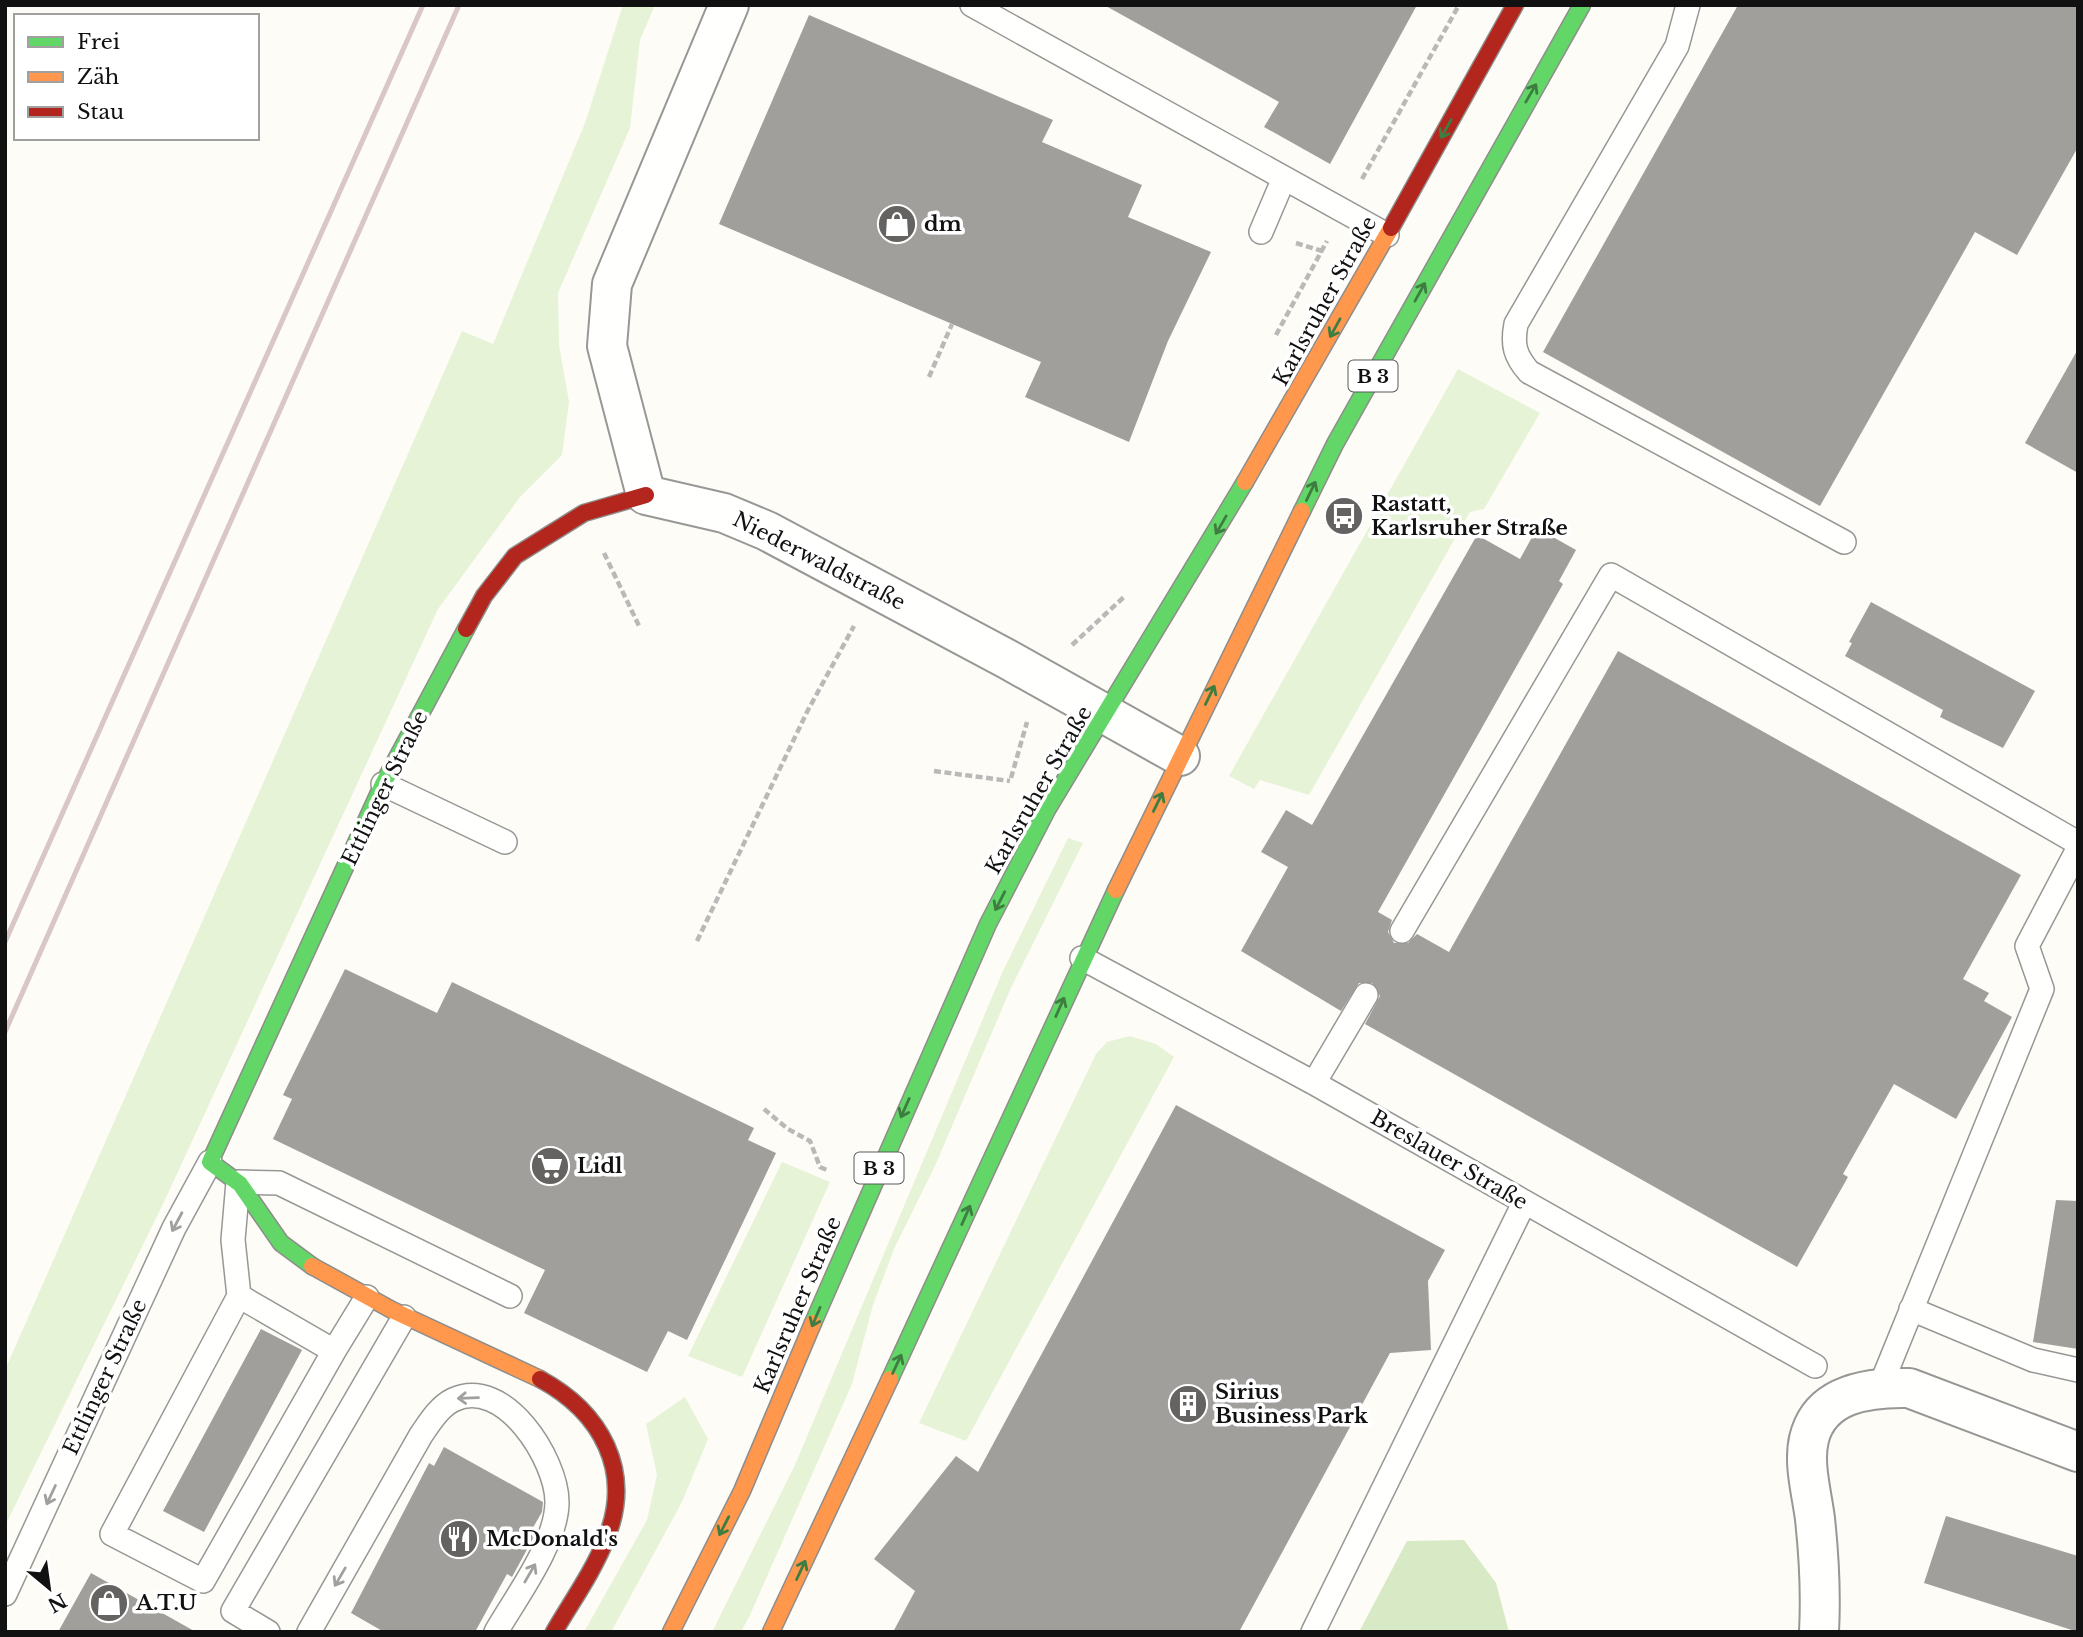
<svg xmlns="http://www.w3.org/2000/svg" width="2083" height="1637" viewBox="0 0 2083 1637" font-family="'Libre Baskerville',serif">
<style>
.green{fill:#e7f3d7}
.forest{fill:#d8eac5}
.building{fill:#a19f9c}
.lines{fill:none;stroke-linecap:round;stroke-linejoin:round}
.lane-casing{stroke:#979795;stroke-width:26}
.street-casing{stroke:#979795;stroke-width:42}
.fast-casing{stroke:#8e8d8b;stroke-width:19}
.slow-casing{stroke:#8e8d8b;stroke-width:19}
.jam-casing{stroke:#8e8d8b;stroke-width:19}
.path{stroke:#b9b9b8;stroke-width:4.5;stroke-dasharray:7 3.5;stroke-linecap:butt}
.lane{stroke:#fffffe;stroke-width:23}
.street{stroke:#fffffe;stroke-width:38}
.fast{stroke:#63d668;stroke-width:16}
.slow{stroke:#ff974d;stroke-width:16}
.jam{stroke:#b3261e;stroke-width:16}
.rail{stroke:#d9c6c7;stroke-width:5}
.oneway{stroke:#3e7d41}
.oneway2{stroke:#a0a09f}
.labels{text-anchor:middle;stroke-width:7;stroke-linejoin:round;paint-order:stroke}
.shield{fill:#fff;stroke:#585858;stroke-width:2}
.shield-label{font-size:19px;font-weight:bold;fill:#111}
.poi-label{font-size:21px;font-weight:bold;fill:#111;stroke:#fff;text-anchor:start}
.street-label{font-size:21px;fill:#111;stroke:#fff}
</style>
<rect width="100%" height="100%" fill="#fdfcf7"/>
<path class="green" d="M623,5h32l-15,35 -10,88 -72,165 1,52 10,57 -7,53 -42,42 -82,112 -275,595 -158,322v-156l457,-1039 31,13 92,-221z
M1458,369l82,44 -56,96 -14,3 -161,283 -49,-15 -6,9 -25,-13z
M1068,838l15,5 -73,147 -75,176 -41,83 -21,56 -21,79 -102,231 -9,17h-29l83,-167 208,-494z
M1130,1036l26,8 18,13 -208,384 -47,-18 177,-369 11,-12z
M782,1162l48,20 -88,195 -54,-21z
M685,1397l23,42 -26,63 -71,130h-27l63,-112 10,-45 -11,-51z"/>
<path class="forest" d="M1464,1540l32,43 13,49h-150l48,-91z"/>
<path class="building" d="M1104,5h313l-87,159 -66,-37 15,-25z
M1738,5h340v142l-61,108 -42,-23 -155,274 -277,-154z
M809,15l244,105 -11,22 100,43 -14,32 83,35 -43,89 -39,101 -104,-45 16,-35 -322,-138z
M2078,349v124l-53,-30z
M1537,528l39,22 -17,31 4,3 -185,328 14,8 -4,12 6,11h14l9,-9 32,18 169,-301 403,224 -58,104 26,14 -5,8 28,16 -56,102 -62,-35 -51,90 5,3 -51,90 -432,-243 15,-28 -8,-13h-13l-18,28 -100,-60 47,-84 -27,-15 25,-42 26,15 165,-290 43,24z
M1871,602l164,89 -32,57 -63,-31 3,-7 -98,-54 7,-13 -3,-1z
M345,969l92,44 15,-31 302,146 -6,12 28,13 -89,187 -19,-9 -21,41 -123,-59 21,-43 -272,-131 19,-40 -9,-4z
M1176,1105l269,145 -17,31 3,69 -41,3 -151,279h-346l22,-41 -41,-32 82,-103 22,16z
M2056,1200l22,1v148l-45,-7z
M261,1329l41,21 -98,182 -41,-21z
M444,1447l99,55 -1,10 -11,19 5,2 -24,44 -5,-3 -32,58h-91l-33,-19 78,-150 5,3z
M1946,1516l132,40v76l-154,-49z
M91,1573l105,59h-138z"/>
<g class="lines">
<g class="lane-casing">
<path id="lane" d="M972,5l415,230
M1688,5l-11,41 -161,278c-4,21 -1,32 13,48l315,170
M1261,232l23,-54
M383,784l122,58
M1402,931l209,-356 467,268
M1082,958l232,125 501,283
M1314,1083l52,-88
M239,1296l95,55 -131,230 -91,-47 127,-238 -6,-56 5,-58 41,1 231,113
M1911,1309l122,51 45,10
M334,1351l33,-54
M1880,1387l162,-398 -15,-43 51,-97
M5,1594l169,-366 36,-66
M268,1632l-35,-21 171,-294
M309,1632l112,-197c9,-13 18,-28 32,-35 51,-25 104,60 104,102 0,41 -41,95 -61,130
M1313,1632l211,-429"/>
</g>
<g class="street-casing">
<path id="street" d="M729,5l-117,279 -5,62 39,149 78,18 43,18 240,128 173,97
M1819,1632c2,-38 0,-76 -4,-113 -3,-25 -12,-55 -6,-80 11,-46 60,-52 100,-51l169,64"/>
</g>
<g class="fast-casing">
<path id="fast" d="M1302,511l33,-67 247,-439
M312,1266l-31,-23 -41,-59 -30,-22 173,-378 83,-155
M813,1323l175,-399 60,-116 197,-326
M890,1379l226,-489"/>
</g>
<g class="slow-casing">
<path id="slow" d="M1245,482l146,-254
M1116,890l186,-379
M312,1266l80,44 148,69
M671,1632l71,-141 71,-168
M771,1632l119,-253"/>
</g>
<g class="jam-casing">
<path id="jam" d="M1391,228l124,-223
M466,629l18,-33 31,-40 69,-43 62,-18
M540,1379c61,33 94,92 66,160 -13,33 -34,62 -52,93"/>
</g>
<path class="path" d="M1362,179l97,-174
M1296,243l26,8
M1276,335l51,-94
M929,377l23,-53
M604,553l36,75
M1072,645l53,-49
M934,771l76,10
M1011,778l16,-56
M697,941l111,-231 46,-84
M764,1109l24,20 22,12 10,26 9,4"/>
<use href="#lane" class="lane"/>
<use href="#street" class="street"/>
<use href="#fast" class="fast"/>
<use href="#slow" class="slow"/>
<use href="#jam" class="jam"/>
<path class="rail" d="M5,942l418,-937
M5,1032l454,-1027"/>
</g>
<defs><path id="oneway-shaft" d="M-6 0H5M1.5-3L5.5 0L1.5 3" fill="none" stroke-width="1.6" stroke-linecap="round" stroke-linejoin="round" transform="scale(1.75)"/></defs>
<g class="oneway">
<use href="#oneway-shaft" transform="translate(1531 93) rotate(-60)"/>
<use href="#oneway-shaft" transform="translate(1446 129) rotate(119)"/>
<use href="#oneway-shaft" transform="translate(1420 292) rotate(-61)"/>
<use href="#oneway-shaft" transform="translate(1335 328) rotate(119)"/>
<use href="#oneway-shaft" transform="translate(1311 491) rotate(-64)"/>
<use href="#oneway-shaft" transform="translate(1221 525) rotate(120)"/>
<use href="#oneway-shaft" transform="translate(1210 695) rotate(-64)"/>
<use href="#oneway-shaft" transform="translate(1158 802) rotate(-64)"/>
<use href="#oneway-shaft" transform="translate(1000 901) rotate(117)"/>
<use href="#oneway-shaft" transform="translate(1060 1007) rotate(-66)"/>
<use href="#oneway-shaft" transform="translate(905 1108) rotate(114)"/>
<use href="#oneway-shaft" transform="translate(966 1215) rotate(-66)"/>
<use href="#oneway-shaft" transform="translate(816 1317) rotate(113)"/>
<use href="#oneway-shaft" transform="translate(897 1364) rotate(-65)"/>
<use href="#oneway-shaft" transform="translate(724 1526) rotate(117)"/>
<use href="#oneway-shaft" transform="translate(801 1570) rotate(-65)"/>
</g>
<g class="oneway2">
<use href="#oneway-shaft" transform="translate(177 1222) rotate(118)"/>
<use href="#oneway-shaft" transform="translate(468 1398) rotate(178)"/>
<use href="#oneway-shaft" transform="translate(51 1495) rotate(115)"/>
<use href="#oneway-shaft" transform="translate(530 1573) rotate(-60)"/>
<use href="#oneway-shaft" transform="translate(340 1577) rotate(120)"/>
</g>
<defs>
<g id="shop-disc" transform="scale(2.0125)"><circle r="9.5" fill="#646362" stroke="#fff"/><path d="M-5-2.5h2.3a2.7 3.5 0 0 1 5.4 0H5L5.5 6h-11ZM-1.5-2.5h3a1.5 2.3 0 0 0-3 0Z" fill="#fff"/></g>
<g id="bus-disc" transform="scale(2.0125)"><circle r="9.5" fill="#646362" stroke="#fff"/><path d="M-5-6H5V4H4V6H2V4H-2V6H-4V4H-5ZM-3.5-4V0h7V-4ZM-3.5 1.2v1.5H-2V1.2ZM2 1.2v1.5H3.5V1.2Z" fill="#fff"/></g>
<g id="supermarket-disc" transform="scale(2.0125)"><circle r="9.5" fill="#646362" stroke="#fff"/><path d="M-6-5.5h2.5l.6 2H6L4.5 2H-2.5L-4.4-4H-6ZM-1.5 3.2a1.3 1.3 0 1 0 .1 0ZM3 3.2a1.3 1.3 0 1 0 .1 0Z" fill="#fff"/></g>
<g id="building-disc" transform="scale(2.0125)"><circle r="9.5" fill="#646362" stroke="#fff"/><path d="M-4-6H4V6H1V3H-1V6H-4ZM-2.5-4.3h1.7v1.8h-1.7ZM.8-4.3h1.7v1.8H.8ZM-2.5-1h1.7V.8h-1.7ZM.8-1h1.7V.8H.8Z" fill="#fff"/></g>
<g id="restaurant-disc" transform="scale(2.0125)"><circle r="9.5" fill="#646362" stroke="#fff"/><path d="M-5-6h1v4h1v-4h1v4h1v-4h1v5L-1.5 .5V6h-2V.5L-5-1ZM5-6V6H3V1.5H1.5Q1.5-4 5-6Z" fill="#fff"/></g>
</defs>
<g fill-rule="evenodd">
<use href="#shop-disc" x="897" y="224"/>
<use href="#bus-disc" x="1344" y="516"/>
<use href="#supermarket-disc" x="550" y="1166"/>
<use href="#building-disc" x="1188" y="1404"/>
<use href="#restaurant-disc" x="459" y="1539"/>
<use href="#shop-disc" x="109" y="1603"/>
</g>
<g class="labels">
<g class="shield">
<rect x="1348.5" y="360.5" width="49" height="31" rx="5"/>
<rect x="854.5" y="1152.5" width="49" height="31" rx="5"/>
</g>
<g class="shield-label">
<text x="1373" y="383">B 3</text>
<text x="879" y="1175">B 3</text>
</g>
<g class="poi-label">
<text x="924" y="231">dm</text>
<text x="1371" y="511">Rastatt,<tspan x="1371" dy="24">Karlsruher Straße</tspan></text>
<text x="577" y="1173">Lidl</text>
<text x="1215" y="1399">Sirius<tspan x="1215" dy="24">Business Park</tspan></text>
<text x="486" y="1546">McDonald's</text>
<text x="136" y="1610">A.T.U</text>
</g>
<g class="street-label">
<text transform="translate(1325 301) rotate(-61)" y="7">Karlsruher Straße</text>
<text transform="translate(819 561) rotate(27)" y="7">Niederwaldstraße</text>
<text transform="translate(385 788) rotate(-64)" y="7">Ettlinger Straße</text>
<text transform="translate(1039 790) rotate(-60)" y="7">Karlsruher Straße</text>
<text transform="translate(1449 1160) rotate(30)" y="7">Breslauer Straße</text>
<text transform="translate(798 1305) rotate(-67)" y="7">Karlsruher Straße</text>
<text transform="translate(105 1377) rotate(-65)" y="7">Ettlinger Straße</text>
</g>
</g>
<rect width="2083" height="1637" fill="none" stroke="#111111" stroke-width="14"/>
<rect x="14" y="14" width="245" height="126" fill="#ffffff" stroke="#a0a0a0" stroke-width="2"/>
<rect x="28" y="37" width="35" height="10" fill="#63d668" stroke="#a0a0a0" stroke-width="2"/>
<text x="77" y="49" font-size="21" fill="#111111">Frei</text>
<rect x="28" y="72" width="35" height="10" fill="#ff974d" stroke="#a0a0a0" stroke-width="2"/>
<text x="77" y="84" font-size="21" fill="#111111">Zäh</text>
<rect x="28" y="107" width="35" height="10" fill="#b3261e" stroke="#a0a0a0" stroke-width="2"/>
<text x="77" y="119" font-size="21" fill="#111111">Stau</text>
<g transform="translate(49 1588) rotate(151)" stroke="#ffffff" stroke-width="5" paint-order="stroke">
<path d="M0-5L12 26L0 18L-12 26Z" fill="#111111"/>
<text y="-10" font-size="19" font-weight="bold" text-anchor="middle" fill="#111111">N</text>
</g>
</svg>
